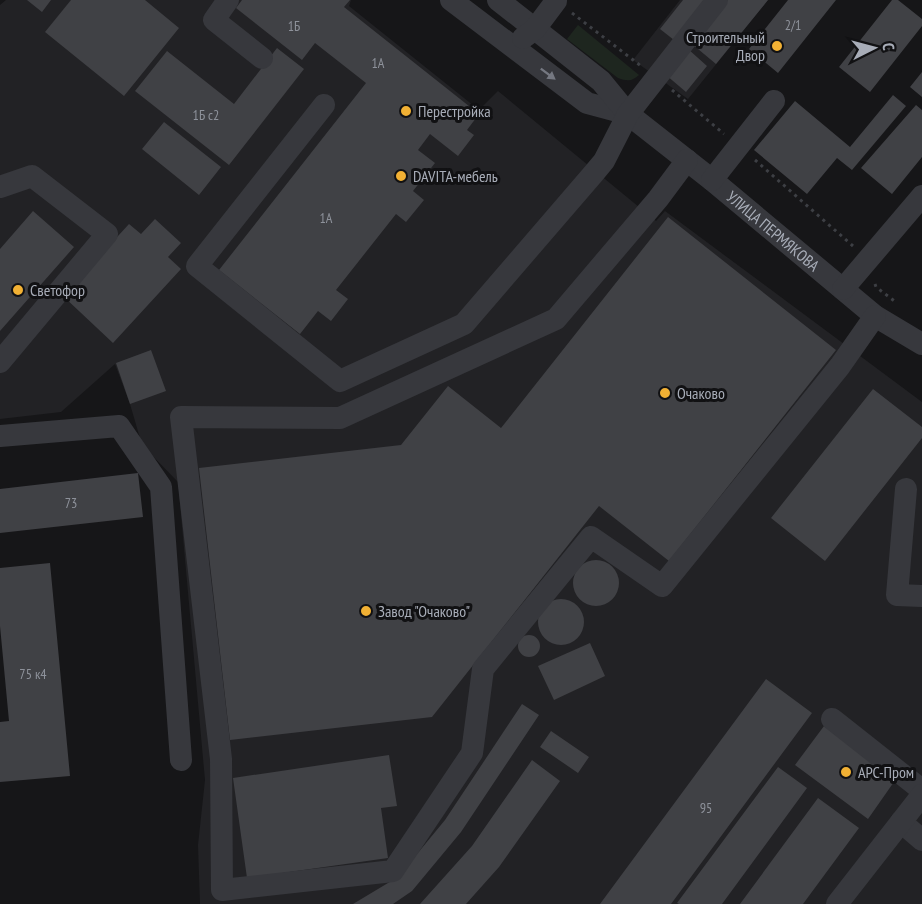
<svg xmlns="http://www.w3.org/2000/svg" width="922" height="904" viewBox="0 0 922 904" font-family="'PT Sans Narrow',sans-serif">
<style>
.built{fill:#222225}
.green{fill:#1e261f}
.building{fill:#404145}
.lines{fill:none;stroke-linecap:round;stroke-linejoin:round}
.path{stroke:#3d3f44;stroke-width:3;stroke-dasharray:3 4.5;stroke-linecap:butt}
.minor{stroke:#37383d;stroke-width:22}
.oneway{fill:#757881}
.poi-dot{fill:#f2b134;stroke:#111113;stroke-width:2}
.labels{text-anchor:middle;stroke-width:6;stroke-linejoin:round;paint-order:stroke}
.number-label{font-size:14px;fill:#8e929b}
.poi-label{font-size:16px;fill:#a8adb8;stroke:#111113;text-anchor:start}
.street-label{font-size:16px;fill:#a8adb8;stroke:#111113}
</style>
<rect width="100%" height="100%" fill="#161618"/>
<path class="built" d="M6,0h345l-2,6 130,104 19,-19 158,130 9,-10 257,191v502h-722l-2,-59 7,-65 -27,-298 -36,-37 -12,-41 -15,-40 -54,48 -61,7v-414z
M680,0h88l-80,99 -55,-39z"/>
<path class="green" d="M578,25l61,50c-8,7 -12,6 -21,3l-51,-39z"/>
<path class="building" d="M27,0h24l-9,12z
M71,0h74l34,28 -55,68 -79,-64z
M242,0h108l-6,7 135,107 -12,16 7,5 -16,21 -28,-22 -12,16 17,13 -22,28 11,9 -18,22 -10,-8 -60,76 12,9 -17,22 -13,-10 -18,23 -81,-64 147,-187 -51,-40 -13,17 -66,-52z
M683,0h24l-33,40 -14,-11z
M728,0h40l-52,64 -24,-20z
M788,0h48l-58,73 -29,-24z
M892,0h6l24,19v7l-52,66 -31,-25z
M277,48l27,21 -75,96 -94,-74 32,-40 67,53z
M688,49l19,17 -21,26 -20,-17z
M922,72v25l-12,-10z
M893,95l13,11 -54,64 -15,-12 -30,36 -53,-44 41,-49 55,46z
M916,105l6,5v47l-30,37 -31,-26z
M164,122l57,45 -22,28 -57,-46z
M33,211l41,36 -74,84v-82z
M668,217l168,133 -167,211 -70,-55 -167,211 -202,23 -31,-272 202,-23 47,-59 53,42z
M155,219l26,24 -13,14 13,12 -68,74 -50,-47 66,-72 12,10z
M151,350l15,41 -36,13 -14,-41z
M873,389l49,38v11l-97,123 -54,-43z
M138,473l5,44 -143,16v-44z
M573 583a23 23 0 1 1 46 0a23 23 0 1 1-46 0Z
M50,563l20,213 -70,6v-60l9,-1 -9,-95v-58z
M538 622a23 23 0 1 1 46 0a23 23 0 1 1-46 0Z
M518 646a11 11 0 1 1 22 0a11 11 0 1 1-22 0Z
M590,643l15,33 -51,24 -16,-34z
M766,679l46,34 -141,191h-71z
M522,704l17,11 -78,117 -49,59 -19,13h-40l45,-27 47,-57z
M824,726l72,53 -28,40 -73,-54z
M551,731l38,26 -11,16 -38,-26z
M389,755l8,51 -16,2 7,50 -141,20 -14,-100z
M532,760l28,21 -61,86 -33,37h-46l52,-58z
M778,767l29,21 -85,116h-43l-2,-1z
M818,798l41,30 -56,76h-63z"/>
<g class="lines">
<path class="path" d="M572,13l69,53
M672,90l52,44
M755,160l98,86
M875,284l1,3 21,16"/>
<g class="minor">
<path d="M228,0l-14,20 48,38"/>
<path d="M451,0l136,103 41,11"/>
<path id="s1" d="M498,0l103,81 27,33 84,66 163,136 47,28"/>
<path d="M523,38l12,-9 21,-28"/>
<path d="M324,105l-127,161 143,115 124,-57 130,-151 10,-12 24,-47 89,-114"/>
<path d="M687,160l-29,39 -102,120 -216,99 -159,-1 40,342 1,131 171,-19 79,-118 11,-84 108,-132 71,49 178,-220 35,-50"/>
<path d="M712,180l62,-79"/>
<path d="M0,187l32,-11 75,58 -107,128"/>
<path d="M843,289l79,-93"/>
<path d="M0,436l119,-10 42,61 20,273"/>
<path d="M906,489l-9,106 25,1"/>
<path d="M832,719l90,71"/>
<path d="M901,822l21,18"/>
<path d="M837,904l85,-109"/>
</g>
</g>
<defs><path id="oneway-solid" d="M-6-.8H1V-3.2L6.5 0L1 3.2V.8H-6Z" transform="scale(1.5)"/></defs>
<use class="oneway" href="#oneway-solid" transform="translate(548 74) rotate(37)"/>
<g class="poi-dot">
<circle cx="777" cy="46" r="6"/>
<circle cx="406" cy="111" r="6"/>
<circle cx="401" cy="176" r="6"/>
<circle cx="18" cy="290" r="6"/>
<circle cx="665" cy="393" r="6"/>
<circle cx="366" cy="611" r="6"/>
<circle cx="846" cy="772" r="6"/>
</g>
<g class="labels">
<g class="number-label">
<text x="793" y="30">2/1</text>
<text x="294" y="31">1Б</text>
<text x="378" y="68">1А</text>
<text x="206" y="120">1Б с2</text>
<text x="326" y="223">1А</text>
<text x="71" y="508">73</text>
<text x="33" y="679">75 к4</text>
<text x="706" y="813">95</text>
</g>
<g class="poi-label">
<text x="765" y="43" text-anchor="end">Строительный<tspan x="765" dy="18">Двор</tspan></text>
<text x="418" y="117">Перестройка</text>
<text x="413" y="182">DAVITA-мебель</text>
<text x="30" y="296">Светофор</text>
<text x="677" y="399">Очаково</text>
<text x="378" y="617">Завод "Очаково"</text>
<text x="858" y="778">АРС-Пром</text>
</g>
<g class="street-label">
<text dy="6" stroke="none"><textPath href="#s1" startOffset="360">УЛИЦА ПЕРМЯКОВА</textPath></text>
</g>
</g>
<g transform="translate(874 48) rotate(84)" stroke="#111113" stroke-width="4.5" paint-order="stroke">
<path d="M0-4.5L10 22L0 15L-10 22Z" fill="#a8adb8"/>
<text y="-9" font-size="16" font-weight="bold" text-anchor="middle" fill="#a8adb8">С</text>
</g>
</svg>
